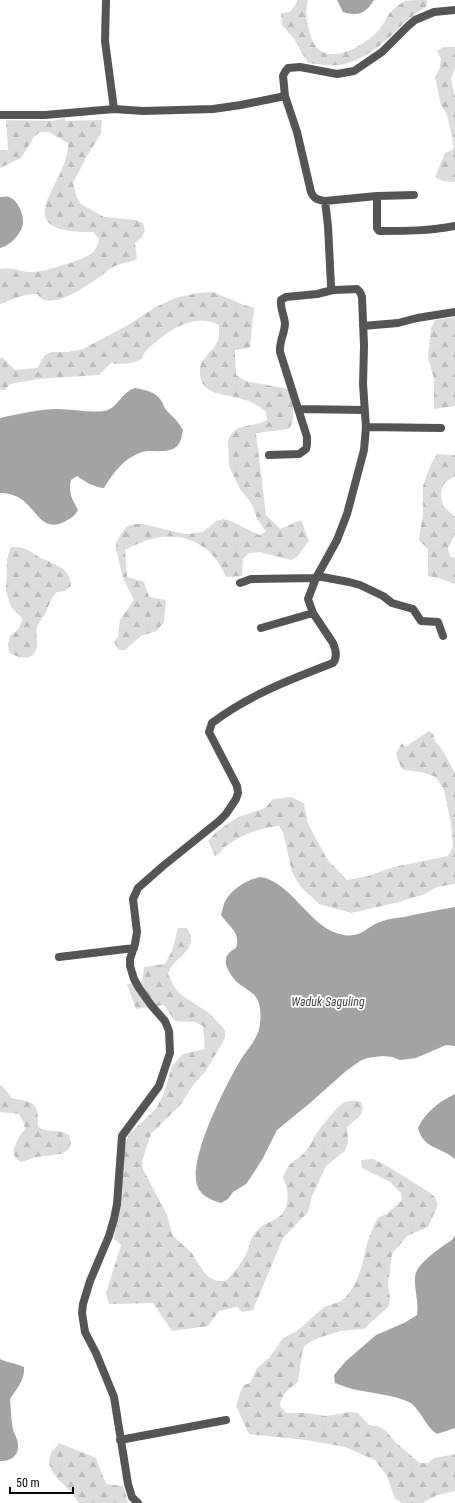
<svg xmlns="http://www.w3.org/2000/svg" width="455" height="1503" viewBox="0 0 455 1503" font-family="'Roboto Condensed',sans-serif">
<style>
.forest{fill:url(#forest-firs)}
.water{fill:#a3a3a3}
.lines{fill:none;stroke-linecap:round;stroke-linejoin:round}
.minor{stroke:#555;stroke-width:8}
.labels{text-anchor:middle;stroke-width:3.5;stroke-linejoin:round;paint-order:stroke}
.water-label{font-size:12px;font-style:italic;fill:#444;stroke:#fff}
</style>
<defs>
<pattern id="forest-firs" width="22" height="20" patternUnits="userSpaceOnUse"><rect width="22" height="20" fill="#dcdcdc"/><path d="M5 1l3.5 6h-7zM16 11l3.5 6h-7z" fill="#bbb"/></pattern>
</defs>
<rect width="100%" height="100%" fill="#fff"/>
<path class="forest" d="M297,0h11c-3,14 -2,19 2,33 1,4 2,8 4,11 15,23 49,2 63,-12 5,-5 8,-12 12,-18 4,-5 11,-10 16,-13 5,-1 16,-1 22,-1v6c-7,5 -15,10 -22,16 -16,16 -34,34 -57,41 -12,4 -27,2 -40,0l-14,-24 -12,-14 -1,-12 9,-1 7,-10z
M443,47h12v21l-4,11 4,18v85l-12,-1 -7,-3c1,-9 6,-16 9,-25l7,-3 2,-3 -7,-32 -6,-10 -5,-23 -1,-4 5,-11 1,-8 -4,-8z
M65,118v3l37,-1 -1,14 -13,20 -15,29 4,15 4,6 23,13 32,3 7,3 2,8 -4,7 -6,5 2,16c-8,4 -17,4 -24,8 -5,2 -8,6 -12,9 -13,9 -41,29 -57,24 -3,-1 -4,-3 -7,-6 -13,0 -24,5 -37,10v-35c12,-3 22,4 34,3 12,-1 51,-12 59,-20 4,-4 5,-8 6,-13l-6,-7c-93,1 -23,-49 -25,-89l-19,-11h-9l-6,5 -13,21 -21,10v-18h8l-2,-30 46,1z
M213,292l31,13 10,3 -4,40 -15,2 1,25 10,6 42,8c4,13 9,27 1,40l-33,4 10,82 14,14 21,-9 8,21 -12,16 -6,3 -32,-8 -10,1 -6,6 -1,17 -16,1c-13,-33 -44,-48 -78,-37 -8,2 -16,7 -23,10l2,27 17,5 5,15 17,3 -2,22 -7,9 -16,5 -16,14h-6l-5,-8 4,-6 2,-16 14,-20 -11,-22 -7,-28v-8l10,-15 8,-3h9l37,9 8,1 15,-2 13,-11 7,-2 8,2 28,14 7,-3 -9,-13 -5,-15 -12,-15 -11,-23 -1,-26 4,-7 6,-5 22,-5 7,-3 -1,-8c-6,-5 -13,-10 -21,-12 -19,-7 -47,-3 -45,-31 1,-12 14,-18 18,-29 1,-4 1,-10 1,-15 -24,-11 -43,1 -62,16 -7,6 -13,9 -15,18 -10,5 -20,6 -31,4l-12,12 -62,4 -27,5 -5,6h-5v-33l3,1 12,12 22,-2 8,-13 7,-3h16l15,-3 45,-24 26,-17 21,-10 22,-5z
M455,317v89l-21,3v-30l-6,-21 3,-30 4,-8z
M437,454l18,1v21c-16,8 -15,15 -12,30l12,11v17l-7,14 2,8 5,2v26l-16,-6 -11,-2v-27l-9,-9 4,-27v-27l8,-22z
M11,547c17,0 16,3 30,11 14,7 29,9 30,28l-6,5 -8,1c-7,7 -8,14 -12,22 -3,5 -7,9 -8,14 -2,7 2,16 -1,22 -4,12 -19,8 -27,2l-1,-8 2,-8c8,-5 11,-9 12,-18l-11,-11 -5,-16 1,-32z
M429,731l4,3 2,7 7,8 13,24v111l-18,3 -15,8 -23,7 -48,11 -32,-9 -17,-16 -5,-7 -5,-9 -9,-40 -4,-6c-19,2 -37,8 -53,20 -4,3 -6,8 -11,10l-7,-15 8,-9 22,-15 27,-9 8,-9 18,-2 13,6 4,21 19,35 20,21 21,-4 26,-9 54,-11 5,-9 -2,-24 -7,-33 -8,-13 -15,-5 -18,-2 -5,-9 -2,-8 6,-10 3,4z
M178,928h9c14,23 -12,26 -19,46l7,14 5,6 29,19 16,17v7l-3,7 -17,28 -11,12 -13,20 -30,30 -9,27 1,8 24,46 6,21 18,16 13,20 6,6 7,3h9c7,-8 14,-16 19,-25 4,-6 4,-14 8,-20 10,-14 16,-12 27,-20 10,-8 9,-28 3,-38 6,-20 16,-16 25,-30 3,-4 5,-10 8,-14 4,-6 23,-30 29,-32 5,-2 10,-1 16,0l2,7 -3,7 -13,11 1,16 -3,8 -19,15 -14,30 -4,16 -25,26 -30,72 -11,2 -5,-5 -18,4 -11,15 -36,5 -19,-28 -44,1 -3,-11 15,-48 -7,-6 7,-39 2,-48 6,-18 27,-25 8,-16 8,-27 11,-12 22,-5 -2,-23 -8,-4 -20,-1 -11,-16 -28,4 -9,-25 15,-2 2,-15 21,-3 7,-13z
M0,1085l2,1 10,12c24,6 26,2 26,29 13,7 20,1 31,8l2,8 -3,7 -7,4 -25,3 -15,5 -6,-5 -2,-7 7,-15 5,-6 -2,-8 -4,-7 -19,-2z
M373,1159l14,7 42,26 6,5 3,8 -10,22 -21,9 -15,18 -4,30 2,15 -1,7 -25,23 -23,2 -23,7 -8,4 -6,5 -2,7 -4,28c-9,7 -17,12 -18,24l6,7h23l16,3 25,-4 8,1 11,12 11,2 6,4 10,12 24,20h8l6,-5 21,-4v37l-18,4 -15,8h-19l-8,-4 -8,-23 -12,-16 -30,-13 -39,-7 -57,-6 -13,-28 5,-16 3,-5 6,-2 7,-15 12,-10 14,-20 14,-7 27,-24 15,-5 7,-5 9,-13 7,-18 5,-23 8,-20 4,-6 8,-3 15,-14 -1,-7 -11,-11 -28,-14 -1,-8z
M59,1443l37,15 10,26 17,2 5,17h-50c-6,-18 -36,-27 -27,-50 2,-3 6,-7 8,-10z"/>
<path class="water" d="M337,0h37c-8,13 -15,17 -31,12z
M0,197c3,0 7,-1 9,0 9,3 15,18 14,27 -2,10 -13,22 -23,24z
M135,388c11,2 22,4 27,14 2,3 2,6 5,9 7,7 11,10 16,19 -1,5 -2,12 -5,15 -7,10 -26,4 -36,7 -18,6 -29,21 -38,36 -11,-1 -18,-6 -27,-12l-6,4c-3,12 1,19 7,30 -4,7 -7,8 -14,12 -19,9 -25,-6 -36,-17 -7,-8 -17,-12 -28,-12v-75c17,-4 41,-9 58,-9 15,0 31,4 46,2 14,-2 17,-19 31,-23z
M260,877c32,4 50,53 84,58 17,3 22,-8 36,-13 7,-3 16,-4 24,-5 17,-4 34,-7 51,-10v139l-9,-1 -30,13 -16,2 -8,-3 -9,-1 -16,2 -7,3 -14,10 -36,32 -33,27 -14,28 -12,19 -5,7 -13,8 -5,7 -7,4c-7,-2 -17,-6 -21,-12 -18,-22 27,-108 40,-130 7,-12 19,-23 20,-37 1,-8 1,-20 -4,-27 -5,-7 -15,-10 -21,-17 -10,-12 -15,-24 1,-32 5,-16 -7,-21 -15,-33 2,-5 2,-11 5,-15 5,-11 23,-21 34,-23z
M455,1094v65c-15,-13 -31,-9 -37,-31 8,-17 21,-26 37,-34z
M455,1235v193l-18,6c-11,-7 -15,-21 -25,-30 -10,-8 -47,-12 -60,-15 -6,-2 -12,-4 -17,-6l-1,-8 12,-14 30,-26 28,-12 13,-8c2,-13 -3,-25 -2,-38 1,-14 27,-30 38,-38z
M0,1359c8,4 16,4 24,8 1,13 -7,21 -14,32 1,10 1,21 3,31 2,5 5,10 5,15 1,11 -8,16 -18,16z"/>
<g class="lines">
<path class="minor" d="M106,0l-1,41 9,68
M285,96l-2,-20 2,-4 3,-4 12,-1 37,7 17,-3 28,-19 26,-26 7,-6 19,-8 21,-2
M0,115h45l69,-6 29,2 70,-2 28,-4 44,-9 12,36 14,60c3,7 7,8 14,9l3,25 3,60 2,4h2l22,-1 3,3 2,5 2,49 -1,38 3,43 -2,23 -17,64 -10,26 -21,38 -8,21 5,14 20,30c3,7 5,14 0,20 -42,16 -86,33 -121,60l-3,9 28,54 1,7 -2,6 -10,15 -7,7 -56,45 -25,22 -5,11 4,33 -2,12 -5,15v7l4,13 5,9 12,17 14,16 4,10 1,22 -11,33 -37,50 -5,68 -3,15 -5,17 -19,45 -7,23 -1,9 3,19 11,21 18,44 14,87 4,13 6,6
M377,196v32l2,3c26,0 50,0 76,-5
M325,201l52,-5 37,-1
M363,326l35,-3 19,-5 38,-6
M298,409l66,1
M366,427l75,1
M269,455l30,-1 7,-5 1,-4v-8l-27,-85c-1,-11 5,-19 5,-29 -1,-8 -5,-15 -4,-23l5,-3 31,-3 16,-4
M317,576l32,6 11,3 23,11 9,7 21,6 8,12 17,1 5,14
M240,583l11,-4 65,-1
M261,628l52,-15
M59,957l75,-9
M120,1440l106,-20"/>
</g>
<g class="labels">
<g class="water-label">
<text x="328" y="1006">Waduk Saguling</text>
</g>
</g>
<path d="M10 1487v6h63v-6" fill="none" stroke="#000000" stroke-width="2"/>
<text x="16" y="1487" font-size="12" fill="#000000" stroke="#ffffff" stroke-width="3" paint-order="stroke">50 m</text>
</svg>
